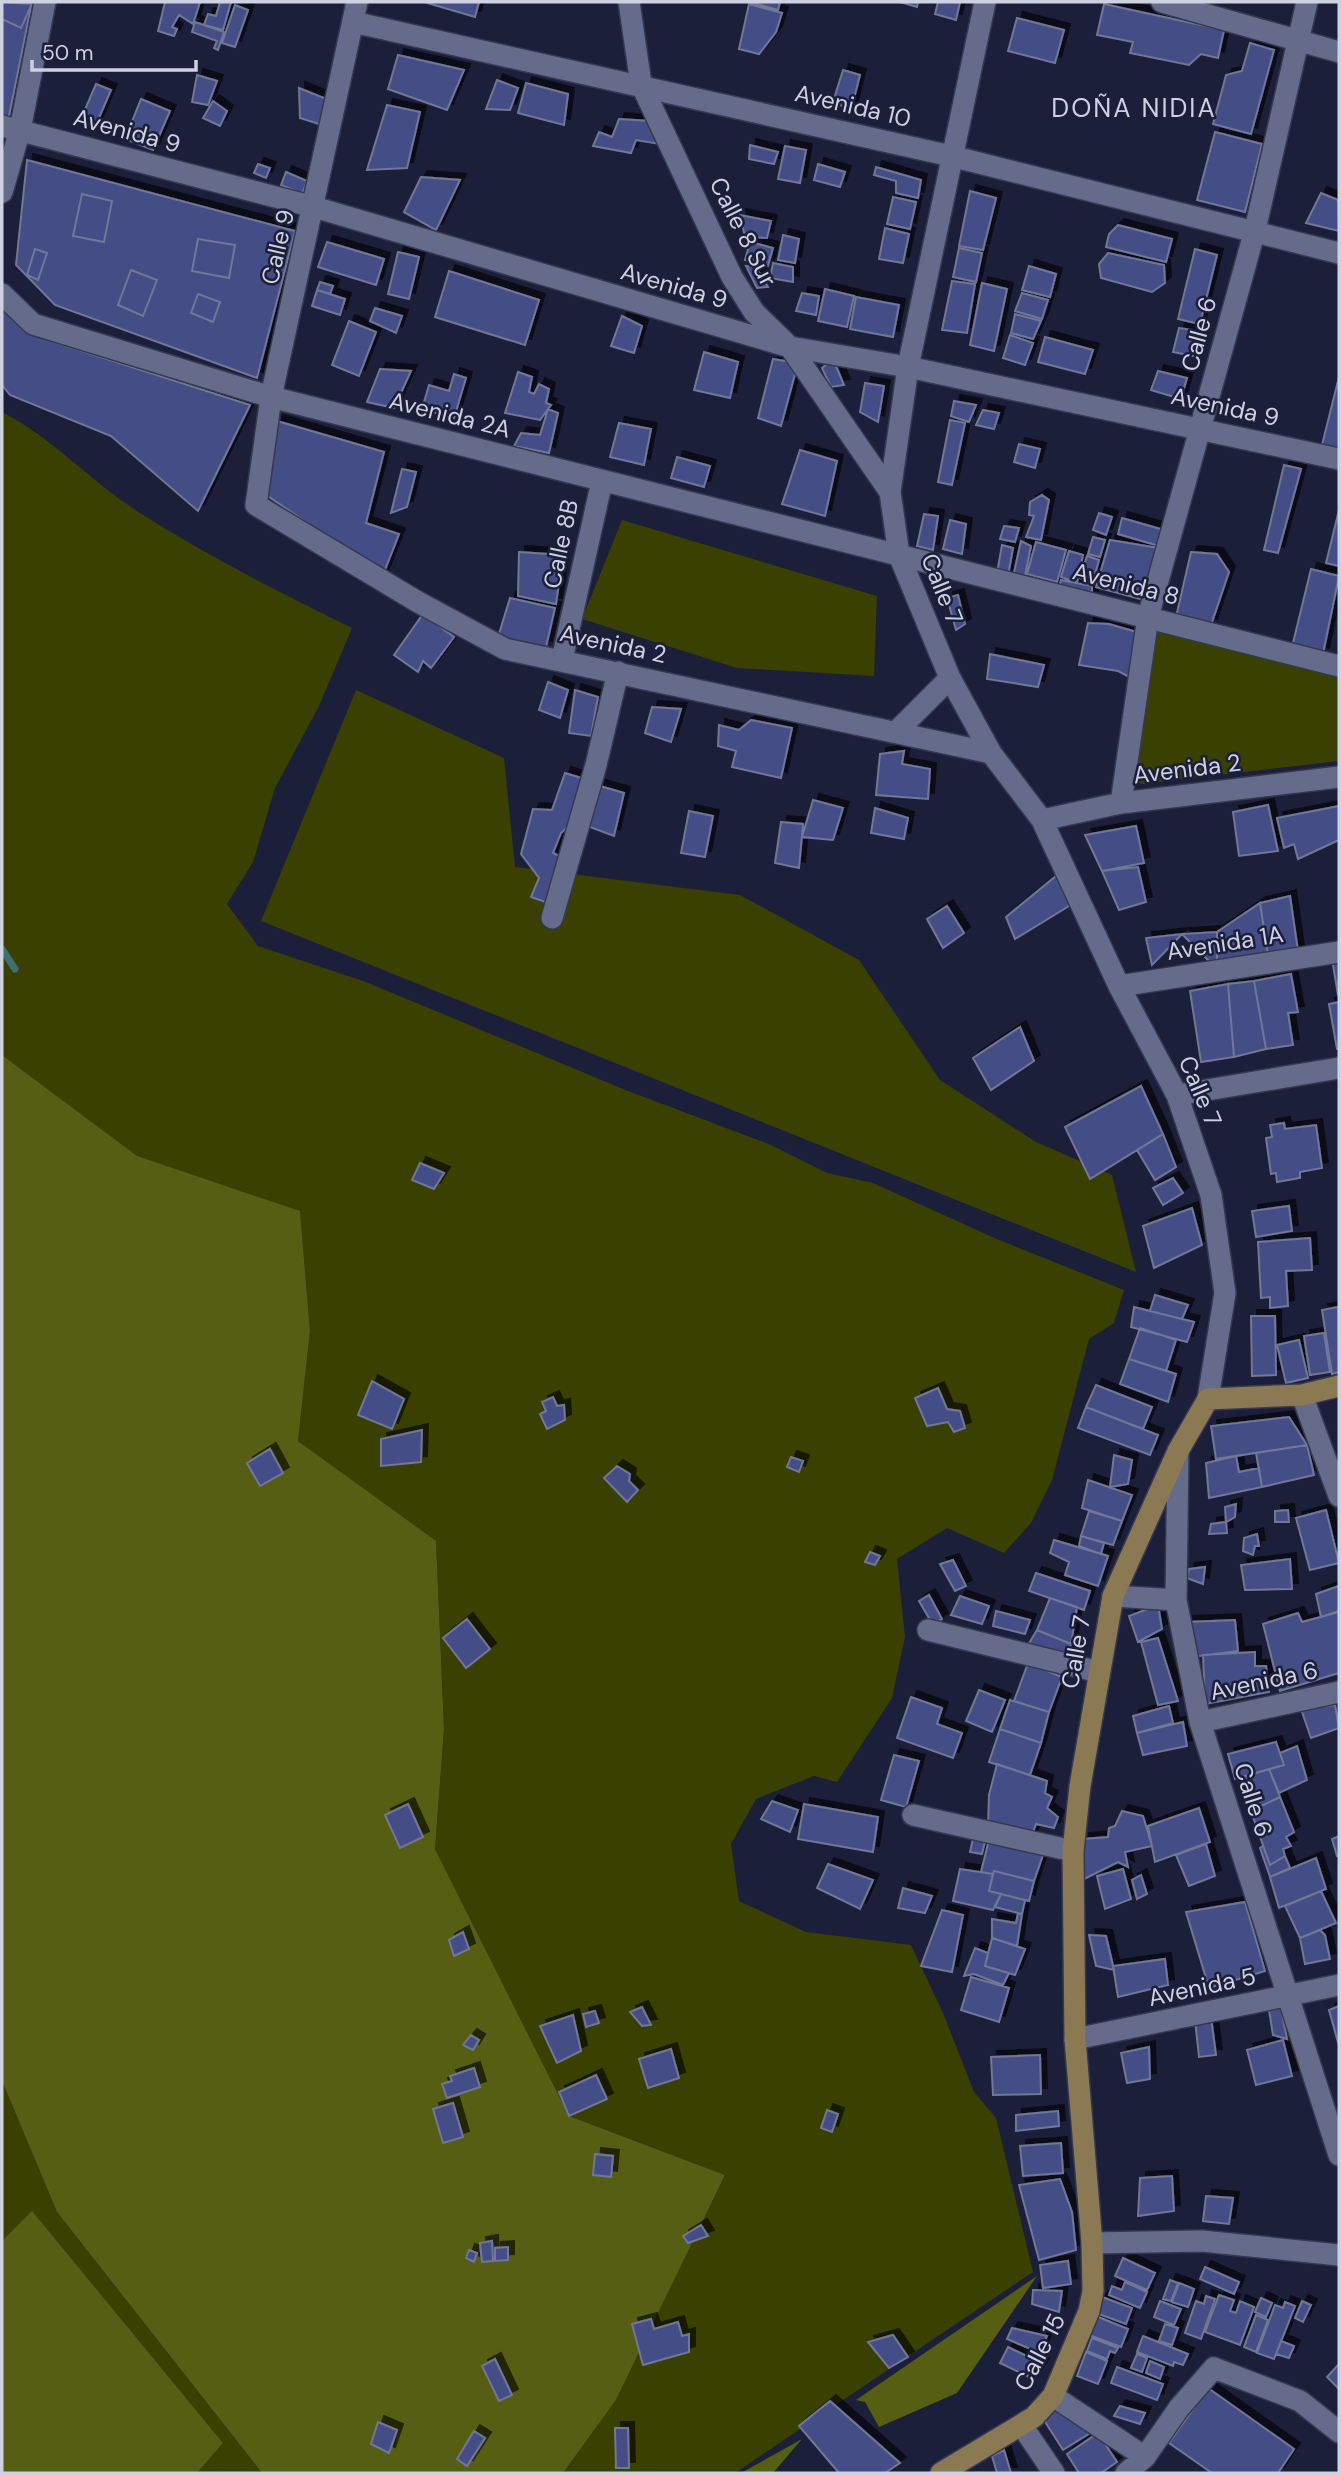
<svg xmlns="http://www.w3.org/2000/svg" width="1341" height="2475" viewBox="0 0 1341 2475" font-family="'DM Sans',sans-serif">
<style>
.green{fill:#3a4000}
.forest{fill:#555e12}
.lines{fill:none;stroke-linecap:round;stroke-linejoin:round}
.stream{stroke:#3f6d74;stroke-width:7}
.building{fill:#454d87;stroke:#707797;stroke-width:2;filter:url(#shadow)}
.minor-casing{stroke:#36384f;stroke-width:24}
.major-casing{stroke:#36384f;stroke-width:24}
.minor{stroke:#656c8b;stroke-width:21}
.major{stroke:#8b7954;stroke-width:21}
.labels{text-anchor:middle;stroke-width:5;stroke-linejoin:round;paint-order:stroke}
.street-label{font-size:24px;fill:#cdd1e2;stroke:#1b1f39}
.neighbourhood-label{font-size:26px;letter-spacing:2px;fill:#cdd1e2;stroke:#1b1f39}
</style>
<defs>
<filter id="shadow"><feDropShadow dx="6" dy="-6" stdDeviation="0" flood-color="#0009"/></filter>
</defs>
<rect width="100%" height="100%" fill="#1b1f39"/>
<path class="green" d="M2,412c51,26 89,70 138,101 68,43 140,80 212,115l-33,78 -44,82 -22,74 -26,42 31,42 108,36 262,109 143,54 56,28 46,10 126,57 125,50 -10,33 -25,16 -37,141 -21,43 -27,30 -57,-25 -50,31 8,78 -13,61 -55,84 -23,-6 -58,23 -25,45 8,57 67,31 105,13 32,68 31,79 22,26 37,154 -298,201h-172l53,-73 109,-225 -156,-59 -134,-267 9,-120 -8,-187 -138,-101 12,-110 -10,-119 -164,-56 -134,-101z
M622,520l255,76 -3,80 -137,-8 -155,-49z
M1154,623l185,48v90l-205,24z
M356,690l148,68 11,109 225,28 119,65 81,120 96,62 76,33 24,97 -875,-351z
M2,2081l55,131 205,261h-65l26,-30 -191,-231 -30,29z"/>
<path class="forest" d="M2,1055l135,101 163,55 10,120 -12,110 138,100 8,188 -9,120 134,267 156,59 -109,225 -53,73h-301l-205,-261 -55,-131z
M32,2211l191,232 -26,30h-195v-232z
M1037,2276l-80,117 -78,34 -14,-25 -9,-2z
M802,2439l-29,34h-32z"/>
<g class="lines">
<path class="stream" d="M2,949l13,20"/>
</g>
<path class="building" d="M2,2h30l-24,119 -6,-2z
M2,2l30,2 -11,24 -19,-9z
M165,2h35l-7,22 -14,-9 -7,12 5,2 -3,7 -16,-5z
M220,2h11l-8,28 -19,-5 4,-11 8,2z
M424,2h55l-4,15z
M750,2h30l-2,8z
M900,2h18l-1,5z
M938,2h22l-4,18 -21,-6z
M749,4l33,9 -6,19 -17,22 -20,-5z
M1104,4l120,26 -6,28 -17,-4 -12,11 -59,-12 3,-11 -36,-7z
M235,5l13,5 -13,37 -13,-4z
M1017,18l47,12 -9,33 -47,-12z
M195,22l29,10 -6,18 -4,-2 3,-7 -25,-9z
M1250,43l24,7 -23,84 -38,-10 13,-49 16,-4z
M398,55l66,15 -17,40 -59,-21z
M843,70l17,5 -9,35 -18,-8z
M197,75l20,6 -9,24 -16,-3z
M497,80l21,8 -8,22 -24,-1z
M526,83l42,11 -4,31 -46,-12z
M96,84l15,6 -16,37 -15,-6z
M299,88l30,12 -7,25 -22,-7z
M141,99l29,12 -17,39 -28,-11z
M213,101l14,10 -7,15 -17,-8z
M387,105l33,7 -13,56 -40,2z
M619,119l31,2 10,23 -24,-4 -5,13 -38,-7 6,-14 13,5z
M1215,132l47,12 -17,68 -48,-12z
M750,145l28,7 -4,12 -25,-5z
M785,146l21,4 -6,33 -22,-4z
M27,160l268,71 -38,147 -202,-73 -39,-40z
M258,164l12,4 -4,10 -12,-5z
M818,164l27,8 -5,15 -26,-7z
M876,167l45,13 -3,18 -22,-5v-12l-22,-6z
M286,172l21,9 -5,13 -21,-9z
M421,177l39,3 -24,50 -32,-18z
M970,191l26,7 -13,52 -24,-4z
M1321,193l17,7 1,31 -33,-8z
M82,194l30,7 -8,41 -31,-6z
M893,197l23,5 -6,27 -23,-5z
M740,215l31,6 -4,17 -22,-1z
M1118,225l54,14 -6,23 -60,-15 3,-13z
M885,228l24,6 -6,29 -24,-4z
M783,235l16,4 -4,24 -17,-3z
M198,239l37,6 -6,33 -37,-7z
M327,242l57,17 -8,26 -58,-18z
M750,242l23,6 -5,18 -23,-6z
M959,248l23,5 -6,29 -23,-5z
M35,249l12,4 -9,27 -11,-5z
M1195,249l22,6 -17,69 -22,-5z
M398,252l21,5 -10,42 -21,-5z
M1108,253l56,12 1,18 -13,9 -51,-14 -2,-14z
M773,263l20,4v15l-23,-4z
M746,266l10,1 12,20 -11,1z
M1029,266l27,8 -6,23 -28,-7z
M131,270l26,10 -14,36 -25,-11z
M449,271l90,29 -14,45 -90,-28z
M952,281l23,3 -8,49 -25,-3z
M320,282l13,4 -3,8 -13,-4z
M982,283l25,6 -13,62 -24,-6z
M825,289l29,7 -7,31 -29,-6z
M317,290l28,9 -5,16 -28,-9z
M802,293l17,3 -3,19 -20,-4z
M1022,293l26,7 -6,19 -27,-8z
M198,294l22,8 -7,20 -22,-9z
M856,297l43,8 -6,32 -43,-8z
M2,307l40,31 208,67 -52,106 -87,-75 -101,-41 -8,-10z
M375,308l27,8 -6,17 -26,-12z
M1015,314l26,7 -8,18 -22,-6z
M622,316l20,10 -8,27 -23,-7z
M349,321l27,11 -17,44 -27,-11z
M1179,328l20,3 -6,25 -20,-4z
M1010,335l23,8 -8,22 -22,-7z
M1045,337l48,13 -8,24 -47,-12z
M704,352l34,10 -8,36 -36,-8z
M773,359l25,4 -17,63 -23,-8z
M833,359l11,26 -13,2 -9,-19z
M380,369l31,2 -17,37 -27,-6z
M1158,371l29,7 -6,21 -30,-9z
M518,372l14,5 -3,15 5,2 5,-10 10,5 -3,14 5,2 -11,15 -35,-7z
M454,374l12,4 -12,40 -32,-9 7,-24 20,6z
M1339,377v76l-18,-4z
M865,383l19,3 -6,36 -18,-10z
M954,401l22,4 -7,17 -18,-6z
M548,409l10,4 -9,40 -35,-7 7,-13 19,2z
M983,410l16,3 -5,16 -18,-4z
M950,420l15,3 -13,62 -14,-3z
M277,421l107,31 -18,71 33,11 -16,41 -121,-83z
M619,423l32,6 -7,36 -34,-8z
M1019,444l21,5 -5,19 -21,-6z
M800,450l37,11 -12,55 -43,-12z
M677,457l33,9 -6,21 -33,-9z
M1284,465l17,4 -23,84 -14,-3z
M402,469l14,3 -9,35 -16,6z
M1042,495l7,5 -8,40 -15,-3 8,-21 -5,-1 1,-13z
M1339,510v56l-13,-3z
M1099,513l13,4 -6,18 -13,-5z
M924,514l14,2 -5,34 -16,-4z
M1122,518l42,12 -5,16 -41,-12z
M950,520l16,4 -4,30 -19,-5z
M1004,526l15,2 -4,14 -15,-3z
M1093,537l12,3 -5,17 -12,-3z
M1110,540l49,8 -15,52 -48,-13z
M1021,541l10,5 -7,35 -11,-4z
M1036,542l30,8 -9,32 -30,-8z
M1002,545l11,3 -5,28 -11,-3z
M1069,551l14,4 -6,28 -16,-6z
M519,552l44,3 -7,49 -38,-8z
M1191,552l26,2 12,18 -18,53 -35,-8z
M1087,556l12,4 -6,22 -13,-4z
M1311,569l28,7 -16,78 -31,-7z
M1061,580l31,6v11l-34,-6z
M958,595l7,29 -9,6 -9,-32z
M510,598l45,10 -9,39 -48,-10z
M423,614l31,23 -23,31 -8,-7 -5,11 -24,-17z
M1088,623l21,1 31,9 -9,45 -13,-7 -39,-6z
M990,654l54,11 -6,22 -51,-8z
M548,682l20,8 -8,28 -21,-8z
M575,690l23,7 -7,39 -22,-3z
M652,707l29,2 -10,33 -26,-9z
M751,720l41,8 -11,50 -49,-11 4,-16 -18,-5 1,-21 20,5z
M904,751l-2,13 28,5 -2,30 -52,-4 4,-41z
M565,773l23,7 -13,40 -14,13 -8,20 15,7 -17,44 -20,-7 8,-19 -18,-24 12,-45 19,1z
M600,786l24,7 -10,43 -27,-10z
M813,800l30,8 -10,32 -31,-3z
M1268,805l10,46 -39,5 -6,-44z
M1339,806v34l-41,19 -4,-15 -10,4 -7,-30z
M875,808l33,10 -4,21 -33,-6z
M689,811l24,5 -8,41 -24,-4z
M781,822l22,2 -4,44 -24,-5z
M1136,826l8,37 -42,8 -17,-36z
M1138,867l8,35 -27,8 -17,-39z
M1056,876l18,27 -59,36 -9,-22z
M1290,896l9,62 -30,4 -9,-59z
M1260,903l9,59 -52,7v-37z
M947,906l17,27 -21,15 -16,-29z
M1217,932v37l-35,-35z
M1182,934l-30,31 -6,-27z
M1339,957v38h-1l-6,-36z
M1291,974l7,38 -10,1 5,32 -27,4 -12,-68z
M1254,981l12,68 -32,8 -6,-73z
M1228,984l6,73 -33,5 -11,-71z
M1339,1002v47h-2l-8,-45z
M1020,1027l14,34 -43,29 -18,-32z
M1141,1086l22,48 -73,45 -25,-52z
M1284,1123l1,6 31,-4 6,43 -22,4v6l-23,4 -1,-9 -5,1 -5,-36 6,-1 -2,-12z
M1163,1134l13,33 -21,13 -18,-30z
M420,1163l24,10 -10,16 -22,-9z
M1173,1178l10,15 -20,12 -10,-17z
M1289,1206l3,25 -36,6 -4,-26z
M1192,1208l10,37 -48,23 -11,-42z
M1310,1238l2,32 -26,1 2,35 -18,2v-11l-9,1 -3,-56z
M1155,1295l33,10 -6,14 -32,-8z
M1134,1307l60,15 -7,20 -56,-15z
M1338,1307l1,65 -7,2 -10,-64z
M1251,1316h24l1,59 -24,1z
M1140,1328l36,12 -10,31 -37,-12z
M1324,1333l6,39 -20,3 -6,-39z
M1299,1340l9,38 -22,5 -9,-38z
M1129,1359l47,15 -8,28 -48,-18z
M372,1381l32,18 -12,30 -34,-14z
M1096,1385l56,22 -9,22 -57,-22z
M938,1388l9,21 13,2 5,17 -11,4 -6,-10 -21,4 -12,-28z
M553,1397l4,9 7,-1 1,15 -18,9 -7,-15 6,-3 -4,-9z
M1086,1407l72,28 -8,20 -72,-27z
M1289,1417l18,28 -91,14 -5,-33z
M422,1430l-1,32 -40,4v-27z
M1307,1445l7,30 -52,12 -6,-34z
M270,1449l13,24 -23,13 -13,-23z
M1114,1455l18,5 -4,24 -18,3z
M1236,1456l3,16 20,-4 3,19 -53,11 -3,-35z
M791,1457l12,4 -4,11 -12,-5z
M617,1466l13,8 -1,7 9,9 -11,12 -23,-24z
M1088,1480l44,15 -10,26 -40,-13z
M1236,1504l-1,13 -9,5 -1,-15z
M1288,1510l1,12h-14v-11z
M1326,1510l13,53 -29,7 -14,-52z
M1089,1511l33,10 -9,24 -32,-9z
M1226,1522l1,11 -18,1 2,-10z
M1257,1534l2,12h-4l-2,9 -10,-4 1,-13z
M1081,1536l23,7 -3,11 -22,-8z
M1054,1540l54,16 -10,30 -33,-11 4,-13 -19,-9z
M870,1552l10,4 -5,9 -10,-3z
M1290,1559l2,30 -47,1 -4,-25z
M953,1560l13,26 -11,5 -15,-27z
M1205,1567l-2,17 -16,-6 2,-9z
M1036,1573l54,18 -6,19 -55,-19z
M1339,1586v25l-18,6 -5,-23z
M929,1595l13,24 -9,6 -14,-24z
M960,1596l29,10 -7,18 -31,-9z
M1050,1598l27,9 -6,37 -34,-14z
M1158,1605l4,24 -24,13 -9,-26z
M996,1611l34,9 -5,14 -32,-8z
M1339,1612v61l-59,18 -17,-67 35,-11 4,9z
M467,1619l23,30 -24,19 -23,-30z
M1235,1620l3,31 -46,6 -5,-35z
M1037,1630l34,14 -6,15 -37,-14z
M1158,1638l20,63 -20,4 -17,-63z
M1255,1652v14h11l3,26 -64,12 -2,-49z
M1028,1663l34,14 -13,35 -35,-11z
M979,1690l26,10 -13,32 -26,-11z
M911,1697l31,11 -5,16 25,9 -9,25 -56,-20z
M1010,1700l39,12 -8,31 -41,-14z
M1335,1705l4,23 -28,10 -10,-29z
M1169,1706l4,17 -36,10 -4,-17z
M1183,1722l4,24 -44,9 -6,-22z
M1000,1729l41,14 -11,32 -41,-13z
M1276,1742l8,23 -49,14 -7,-25z
M1297,1746l10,34 -28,13 -10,-24 15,-4 -4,-12z
M894,1755l25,6 -13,46 -25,-7z
M997,1764l50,17 -2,12 7,4 -5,11 11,9 -4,11 -18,-4 -6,16 -42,-14 1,-31z
M1269,1769l11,28 -29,14 -12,-33z
M1280,1797l14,35 -8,5 5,9 -8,3 2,7 -15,9 -19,-54z
M772,1801l26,9 -8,22 -29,-13z
M408,1804l15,33 -23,11 -15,-33z
M804,1804l74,13 -5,35 -75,-13z
M1199,1808l11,34 -55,20 -7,-36z
M1122,1811l21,5 9,30 -27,6 3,15 -10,-5 -36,18 1,-41 25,-2 1,-9 6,-2z
M974,1834l12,3 -4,17 -12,-2z
M990,1836l55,13 -11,32 -40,-10 -1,3 -12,-2z
M1339,1836v19l-2,1 -5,-17z
M1206,1844l9,32 -26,10 -13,-31z
M1263,1846l7,19 15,-9 5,12 -20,9 -10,-29z
M1316,1858l10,31 -47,19 -9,-31z
M828,1864l45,16 -13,29 -43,-21z
M960,1869l33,5 -4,17 12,3 -8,16 -40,-9z
M1123,1869l8,30 -26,10 -8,-33z
M994,1871l40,10 -5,20 -40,-10z
M1141,1875l6,19 -10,5 -5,-19z
M903,1888l29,8 -7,17 -27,-5z
M1321,1891l15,32 -36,15 -15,-32z
M1001,1894l24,6 -3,14 -27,-7z
M1245,1902l20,69 -56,17 -23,-76z
M942,1910l21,5 -11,57 -31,-6z
M1018,1913l4,1 -5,32 -25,-8v-19l24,4z
M1320,1930l5,5 5,24 -25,5 -5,-26z
M463,1932l6,17 -15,7 -5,-16z
M1089,1935l17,1 8,34 -18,-4z
M992,1938l33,11 -10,26 -30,-9z
M975,1948l13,5 -3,13 24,7 -6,12 -29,-11 -10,2z
M1165,1959l3,26 -50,12 -5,-31z
M971,1977l38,11 -10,34 -38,-12z
M1339,2006v40l-10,-36z
M642,2007l9,18 -9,1 -12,-14z
M1281,2008l6,31 -14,-4 -4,-25z
M595,2011l4,12 -13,4 -3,-13z
M573,2015l8,36 -24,12 -17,-37z
M1211,2017l5,38 -17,2 -4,-37z
M471,2035l8,5 -6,10 -10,-5z
M1283,2040l9,36 -36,9 -9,-35z
M1149,2047l1,32 -23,4 -6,-30z
M671,2049l8,29 -31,10 -9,-29z
M1040,2055l1,39 -48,1 -2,-38z
M474,2068l6,19 -33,11 -5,-14 10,-3 -2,-5z
M596,2075l11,24 -38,17 -10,-24z
M453,2103l10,34 -20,6 -10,-34z
M827,2110l11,4 -6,18 -11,-4z
M1058,2111l1,15 -43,5v-16z
M1061,2143l2,30 -40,3 -3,-30z
M595,2154l18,2 -2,21 -18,-2z
M1172,2176l2,35 -36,5 2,-38z
M1060,2179l12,33 4,38 -37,10 -20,-75z
M1206,2196l27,2 -4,26 -26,-3z
M701,2225l7,11 -20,7 -5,-7z
M492,2241l1,20 -11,1 -2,-19z
M508,2247v13l-13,1v-13z
M469,2250l8,3 -3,9 -8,-4z
M1123,2258l32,15 -8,17 -32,-14z
M1068,2261l3,23 -28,4 -3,-23z
M1205,2267l34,15 -5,12 -34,-15z
M1170,2280l8,3 -7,18 -8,-2z
M1125,2282l22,10 -7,16 -31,-13 3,-9 10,4z
M1179,2283l15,6 -6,18 -16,-5z
M1033,2290l29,1 -3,21 -27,-8z
M1219,2295l15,5 -4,11 6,2 4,-12 14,6 -14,38 -35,-13z
M1206,2296l9,3 -14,40 -16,-6 11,-32 8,3z
M1102,2297l30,11 -6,16 -30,-11z
M1261,2298l11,5 -6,14 -11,-5z
M1160,2301l21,8 -7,16 -20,-8z
M1302,2301l9,4 -8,17 -8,-4z
M1285,2302l10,4 -21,53 -17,-6 18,-48 8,3z
M1256,2315l12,5 -12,32 -12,-5z
M1096,2316l32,13 -7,18 -32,-12z
M651,2319l3,10 24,-7 4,14 7,-2v18l-46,13 -11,-41z
M1165,2324l13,4 -6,17 -13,-4z
M1012,2328l35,8 -7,17 -33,-14z
M893,2335l15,22 -19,11 -21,-26z
M1143,2336l45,18 -5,11 -9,-3 -1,4 -36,-14z
M1092,2338l26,10 -3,5 -5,-2 -3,8 -20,-8z
M1281,2341l13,5 -5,12 -13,-4z
M1008,2347l35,17 -10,15 -33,-16z
M1086,2352l21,9 -9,23 -21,-8z
M1137,2354l10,4 -5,14 -11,-4z
M495,2359l17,36 -13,6 -17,-35z
M1150,2361l14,6 -4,12 -14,-6z
M1339,2364v25l-12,-12z
M1117,2367l46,17 -6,16 -46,-17z
M1208,2388l86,61 -16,24h-66l-43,-30z
M830,2401l70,62 -15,10h-46l-40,-47z
M1120,2406l25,7 -5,11 -26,-8z
M1058,2407l37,23 -32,20 -21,-33z
M378,2422l19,8 -8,23 -18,-9z
M615,2428h13l1,40h-13z
M474,2431l11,7 -18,28 -10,-7z
M1098,2433l19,29 -16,11h-22l-12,-19z
M1004,2450l7,23h-14l-5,-17z"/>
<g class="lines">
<g class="minor-casing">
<path id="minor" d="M357,2l-86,395 -15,108 162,97 87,47 486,104
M629,2l12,82 91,193 22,35 36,35 100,145
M985,2l-77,365 -18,125 9,63 51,123 41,75 51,67 77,166 58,109 34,100 14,98 -17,106
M1162,2l177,50
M353,22l598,134 388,97
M2,126l312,81 476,140 118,20 431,92
M2,192l18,-62 25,-128
M2,294l31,30 238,73 1068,269
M562,660l40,-179
M898,730l52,-52
M1121,803l27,-186 107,-387 52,-228
M1042,820l79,-17 218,-26
M552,918l44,-153 22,-93
M1119,986l220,-34
M1177,1095l162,-27
M1302,1395l37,101
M1178,1451l-2,149 24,122 139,433
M1113,1596l63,4
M928,1630l171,42
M1200,1722l139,-30
M913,1815l160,36
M1075,2039l264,-54
M1092,2243l110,-2 137,14
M1053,2396l92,61
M1022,2426l32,47
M1126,2473l19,-16 34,-49 35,-40 86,33 39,31"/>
</g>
<g class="major-casing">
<path id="major" d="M941,2473l93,-56 19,-21 36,-85 4,-20 -1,-48 -17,-204 -2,-188 7,-65 33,-190 65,-145 30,-52 94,-4 37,-9"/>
</g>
<use href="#minor" class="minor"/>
<use href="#major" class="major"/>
</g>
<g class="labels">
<g class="street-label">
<text transform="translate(853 106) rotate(13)" y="8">Avenida 10</text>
<text transform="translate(127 131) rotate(15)" y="8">Avenida 9</text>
<text transform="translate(743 232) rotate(63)" y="8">Calle 8 Sur</text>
<text transform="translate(278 247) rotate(-77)" y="8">Calle 9</text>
<text transform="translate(674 286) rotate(16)" y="8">Avenida 9</text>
<text transform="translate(1199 334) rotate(-75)" y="8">Calle 6</text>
<text transform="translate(1225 407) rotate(12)" y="8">Avenida 9</text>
<text transform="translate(450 415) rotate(14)" y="8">Avenida 2A</text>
<text transform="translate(561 544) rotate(-78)" y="8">Calle 8B</text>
<text transform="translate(1126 584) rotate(14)" y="8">Avenida 8</text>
<text transform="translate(942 589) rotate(68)" y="8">Calle 7</text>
<text transform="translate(613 644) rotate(12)" y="8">Avenida 2</text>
<text transform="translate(1187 769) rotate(-7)" y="8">Avenida 2</text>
<text transform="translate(1225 943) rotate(-9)" y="8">Avenida 1A</text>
<text transform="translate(1200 1091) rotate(67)" y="8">Calle 7</text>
<text transform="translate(1076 1652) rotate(-80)" y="8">Calle 7</text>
<text transform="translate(1264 1681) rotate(-12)" y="8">Avenida 6</text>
<text transform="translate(1253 1800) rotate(72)" y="8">Calle 6</text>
<text transform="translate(1202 1987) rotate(-12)" y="8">Avenida 5</text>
<text transform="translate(1040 2352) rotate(-63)" y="8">Calle 15</text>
</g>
<g class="neighbourhood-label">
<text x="1134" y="117">DOÑA NIDIA</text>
</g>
</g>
<rect width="1341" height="2475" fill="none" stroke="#cdd1e2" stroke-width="7"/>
<path d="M32 60v10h164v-10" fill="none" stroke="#cdd1e2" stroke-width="3.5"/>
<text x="42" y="60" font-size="21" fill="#cdd1e2" stroke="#1b1f39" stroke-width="5" paint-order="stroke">50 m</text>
</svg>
